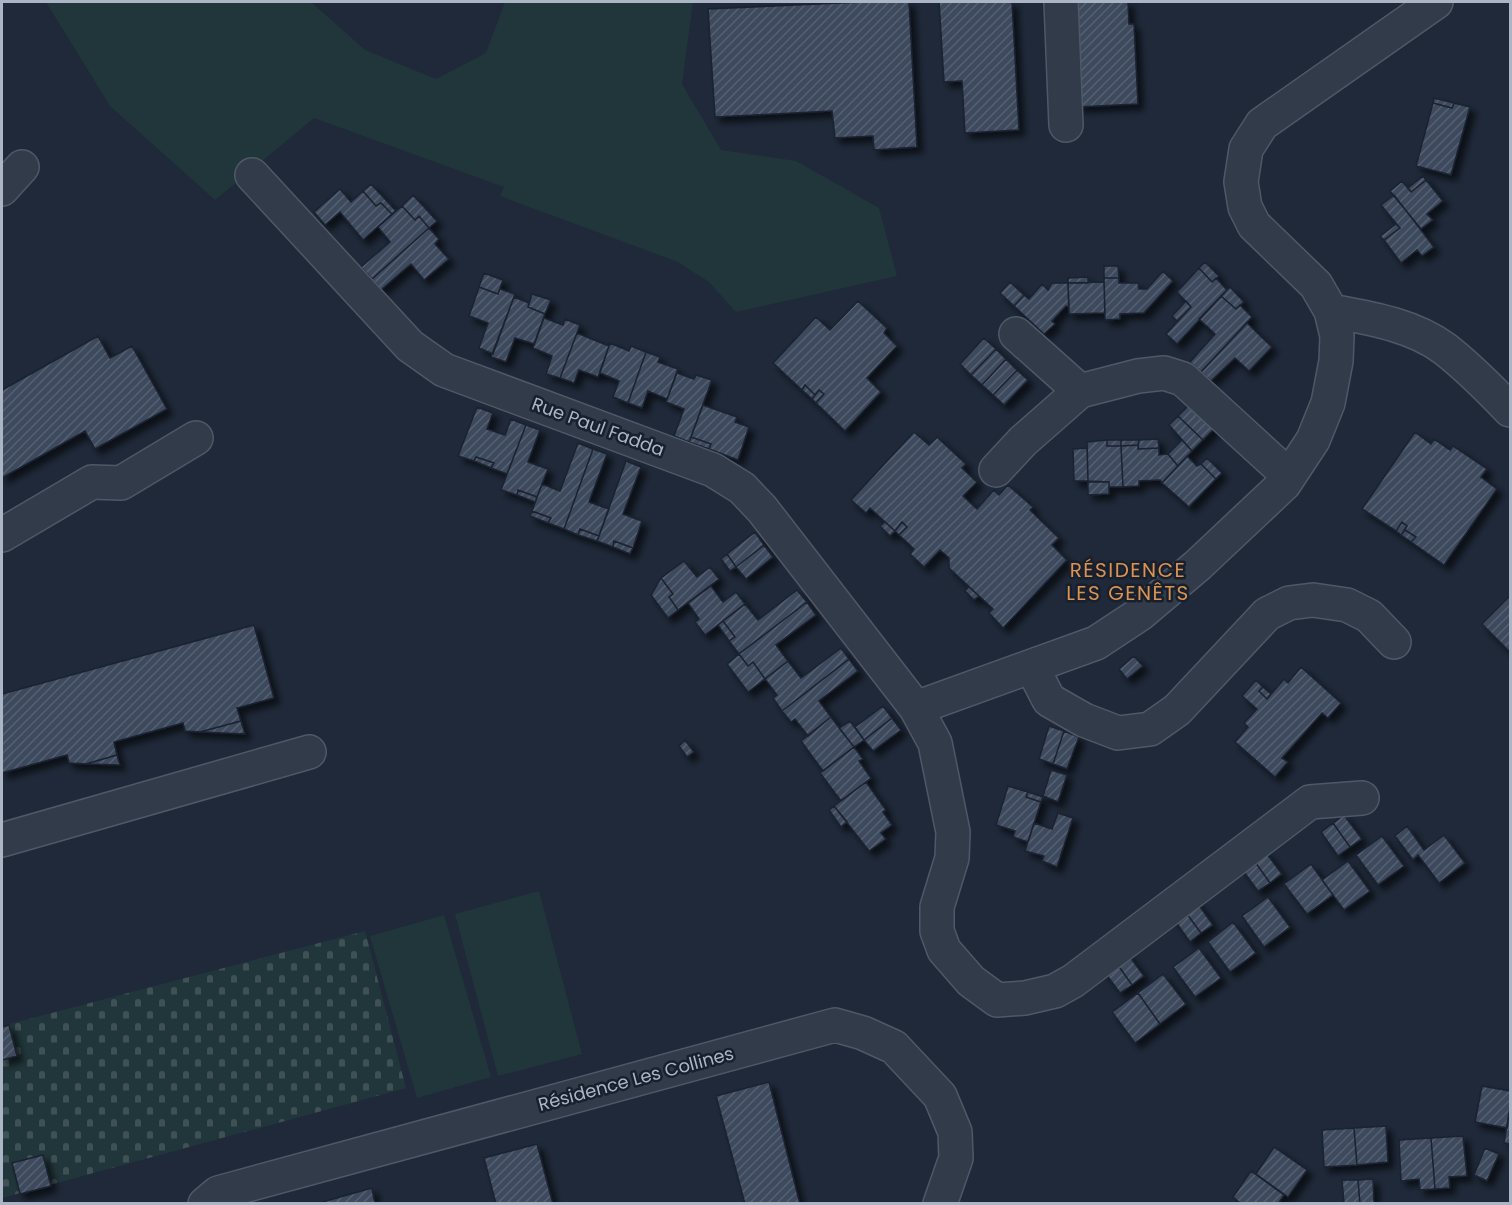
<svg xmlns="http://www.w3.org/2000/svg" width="1512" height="1205" viewBox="0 0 1512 1205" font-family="Poppins,sans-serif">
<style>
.green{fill:#21363a}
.cemetery{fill:url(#cemetery-stones)}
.building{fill:url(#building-hatch);stroke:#1a2230;stroke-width:1.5;filter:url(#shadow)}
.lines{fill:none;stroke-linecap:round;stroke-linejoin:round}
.minor-casing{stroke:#505867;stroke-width:36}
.minor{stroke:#323b49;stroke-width:33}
.labels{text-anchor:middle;stroke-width:5;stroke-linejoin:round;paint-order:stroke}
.street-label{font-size:18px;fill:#acb5c6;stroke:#18202d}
.neighbourhood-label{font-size:20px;letter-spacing:1.5px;fill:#da9353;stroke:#18202d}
</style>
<defs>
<pattern id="cemetery-stones" width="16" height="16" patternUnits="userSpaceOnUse" patternTransform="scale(1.5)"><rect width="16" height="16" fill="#21363a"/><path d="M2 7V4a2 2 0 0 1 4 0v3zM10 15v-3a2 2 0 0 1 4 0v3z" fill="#3f5155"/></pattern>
<pattern id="building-hatch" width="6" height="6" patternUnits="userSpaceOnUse" patternTransform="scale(1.5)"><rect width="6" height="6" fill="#3d485b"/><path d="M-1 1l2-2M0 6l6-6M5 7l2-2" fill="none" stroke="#566071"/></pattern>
<filter id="shadow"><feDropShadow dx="5.5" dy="5.5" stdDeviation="3" flood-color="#0009"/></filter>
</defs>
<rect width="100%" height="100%" fill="#1f2939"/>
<path class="green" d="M46,2h265l54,48 71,29 50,-26 19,-51h188l-11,82 39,66 75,11 83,47 18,68 -161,36 -27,-30 -31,-20 -178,-66 4,-9 -190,-69 -99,82 -105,-94z
M539,891l43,163 -84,22 -43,-162z
M444,915l47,162 -74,21 -47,-162z"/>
<path class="cemetery" d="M365,931l41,157 -404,110v-172z"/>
<path class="building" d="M862,2h47l8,145 -43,3 -1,-14 -38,2 -3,-27 -117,6 -7,-108z
M939,2h73l7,128 -54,3 -3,-52 -18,1z
M1068,2h60l1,22h5l4,80 -60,3z
M1434,98l20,5 -2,5 -19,-5z
M1433,103l19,5 2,-5 16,4 -19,68 -35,-9z
M1423,176l3,4 -15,12 -3,-4z
M1426,180l17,21 -16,13 6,6 -12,9 -31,-38 12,-10 9,11z
M371,184l25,27 -4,3 -11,-11 -5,3 -13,-15z
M340,189l11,13 12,-11 13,15 5,-3 11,11 -29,26 -23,-28 -15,13 -11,-13z
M413,195l24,26 -8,7 -10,-12 -4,4 -13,-14z
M1394,195l40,52 -12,9 -5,-6 -16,13 -17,-23 16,-12 -19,-23z
M402,206l13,14 4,-4 10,12 -57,51 -11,-12 29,-25 -12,-15z
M1396,224l4,4 -16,12 -4,-4z
M429,228l10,11 -4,5 14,15 -25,21 -13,-16 -30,26 -9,-11z
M1205,262l14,14 -7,6 -13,-14z
M1104,266h14l1,12h-15z
M1199,268l13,14 4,-4 11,12 -50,54 -11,-10 25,-27 -14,-15z
M1163,271l10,10 -29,32 -24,1v5l-15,1 -1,-42h15v5h19l1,6h8z
M484,273l19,7 -5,14 -19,-7z
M1088,277v6h-20v-5z
M1010,282l14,13 -10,11 -14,-13z
M1104,282l1,31 -36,1 -1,-31z
M1052,283h16l1,24 -3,-1 -14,15 3,3 -11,10 -30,-28 10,-11 5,4 13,-15 6,6z
M479,287l19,7 2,-5 15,5 -22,60 -14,-6 9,-25 -19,-7z
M1230,287l14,15 -8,7 -15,-13z
M532,294l19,6 -6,14 -17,-7z
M1221,296l15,13 4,-4 12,12 -51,55 -11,-10 25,-28 -16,-15z
M514,297l15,6 -1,4 17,7 -11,30 -19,-6 -9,24 -15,-5z
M858,301l29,27 -3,5 13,13 -30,32 14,14 -36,39 -29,-28 8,-9 -5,-4 -4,5 -10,-10 -3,5 -29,-27 43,-46 14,13z
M1186,301l5,6 -14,14 -5,-5z
M544,318l19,7 2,-6 15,6 -20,53 -14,-4 6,-18 -19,-8z
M1247,323l25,24 -23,24 -14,-13 -24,23 -10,-9z
M577,333l32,13 -11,31 -19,-7 -5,13 -14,-5z
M98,336l12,22 22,-12 35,63 -72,40 -10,-18 -83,47v-88z
M984,338l12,11 -25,26 -11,-11z
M610,343l19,8 2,-5 15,6 -18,51 -15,-6 6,-16 -19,-8z
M996,349l10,10 -24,26 -11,-10z
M646,352l14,5 -2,5 20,7 -11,30 -19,-8 -6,17 -14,-5z
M1006,359l11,11 -24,25 -11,-10z
M1017,370l11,10 -24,25 -11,-10z
M677,373l17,6 2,-4 16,5 -23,62 -15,-6 10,-27 -18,-7z
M805,385l10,10 -3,4 -10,-9z
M819,390l5,4 -8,9 -4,-4z
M1190,404l25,24 -12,12 -25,-24z
M703,405l34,12 -2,5 14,5 -11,33 -29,-11 2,-5 -20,-7z
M477,407l16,6 -6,16 18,6 6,-16 15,6 -19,49 -16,-6 3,-5 -18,-6 -2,4 -16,-5z
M1178,416l25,24 -11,11 -23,-26z
M526,425l14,5 -12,32 20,7 -11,28 -19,-7 -1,5 -16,-5z
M914,432l15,13 8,-8 29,27 -4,4 15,14 -14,14 14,13 17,-19 5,5 9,-10 25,22 -3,3 29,28 -7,7 15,15 -64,68 -14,-15 4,-4 -44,-41v-10l-9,-8 -16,17 -14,-13 4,-5 -15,-14 8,-8 -5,-5 -7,9 -25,-23 -4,5 -15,-13z
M1415,432l16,12 3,-5 16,11 3,-4 34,23 -6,8 16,12 -53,76 -33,-23 5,-5 -11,-7 2,-4 -5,-4 -6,9 -34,-22z
M691,437l20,7 -2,5 -20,-7z
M1158,439l1,9 -21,1 1,-9z
M1107,440v6h14l2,41h-14v-5l-21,-1 -1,-39z
M1107,440h14v6h-14z
M1121,440h18l-1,5 -17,1z
M1182,440l10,11 -14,15 -10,-12z
M578,443l15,6 -29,80 -16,-6 3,-5 -19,-7 10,-27 18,7z
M1138,445v4l21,-1v7l9,-1 10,12 -16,17 -2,-3 -21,1v5l-16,1 -2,-41z
M1087,448l1,33h-14l-1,-32z
M593,449l14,5 -18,48 20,7 -10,27 -19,-7 -2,6 -14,-6z
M1187,456l10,10 4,-2 15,15 -27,28 -27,-24z
M476,457l18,6 -3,5 -17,-7z
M1207,458l15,15 -6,6 -15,-15z
M626,461l15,6 -18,47 19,7 -9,27 -19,-7 -1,6 -16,-6z
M1088,482h21v12l-21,1z
M518,490l19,7 -2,5 -18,-7z
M532,511l19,7 -3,5 -18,-7z
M885,522l10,9 -5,5 -10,-10z
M902,522l5,5 -8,8 -4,-4z
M1402,522l5,4 -6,9 -5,-4z
M580,529l19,7 -2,5 -19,-6z
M1405,530l11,7 -5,5 -10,-7z
M755,532l9,13 -28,22 -9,-13z
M614,541l19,7 -3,6 -17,-7z
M764,545l9,12 -27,22 -10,-12z
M727,554l9,13 -6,4 -9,-12z
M684,561l13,16 13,-10 9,12 -41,31 -9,-13 4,-3 -12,-16z
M661,578l12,16 -4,3 9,13 -10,8 -17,-23z
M711,586l12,16 13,-10 9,12 -40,31 -10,-13 4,-3 -11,-16z
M969,587l10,9 -5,4 -9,-9z
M797,590l10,12 -68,52 -10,-13 6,-4 -12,-16 22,-17 13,16z
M1510,596v56l-28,-28z
M807,602l9,13 -40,30 12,16 -23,18 -12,-17 -5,4 -9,-12z
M723,621l12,16 -6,4 -11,-16z
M254,625l20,73 -37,10 4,13 -41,11 -15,-1 -2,-8 -69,19 3,13 -31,9 -17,-1 -2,-8 -65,18v-79z
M841,648l8,11 -67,52 -9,-13 4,-3 -12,-16 23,-18 13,17z
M739,654l9,12 5,-4 12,17 -17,13 -21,-28z
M1134,656l9,10 -16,13 -8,-10z
M849,659l9,12 -39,30 12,16 -23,19 -13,-17 -4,3 -9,-11z
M1301,667l40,36 -13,15 -6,-5 -40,45 6,4 -13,15 -40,-35 13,-15 -4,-4 13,-14 -15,-13 14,-16 7,7 -4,4 8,8 17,-20 4,4z
M1263,687l8,7 -4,5 -8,-8z
M883,706l9,12 -28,22 -9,-13z
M831,717l23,30 -31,24 -22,-30z
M892,718l9,12 -28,21 -9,-11z
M241,721l4,13 -45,-2z
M850,721l14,19 -10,7 -15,-19z
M1049,726l15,5 -11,33 -14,-5z
M1064,731l15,6 -12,32 -14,-5z
M685,740l9,12 -7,5 -8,-11z
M854,747l9,12 -4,2 12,17 -30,23 -21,-28z
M117,755l3,10 -34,-1z
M1051,770l16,5 -9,27 -15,-6z
M866,782l20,28 -3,2 9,13 -11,8 5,6 -17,12 -35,-45z
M1008,786l20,6 -2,5 15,5 -13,40 -15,-5 2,-6 -19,-6z
M1028,792l15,5 -2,5 -15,-5z
M834,806l13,16 -6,5 -12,-17z
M1058,813l15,5 -16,49 -15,-6 2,-5 -19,-5 9,-28 18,6z
M1344,815l18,24 -12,8 -17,-24z
M1333,823l17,24 -12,9 -17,-24z
M1407,826l17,24 20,-15 21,28 -26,20 -21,-28 -5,5 -18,-24z
M1382,836l22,30 -26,19 -22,-30z
M1264,850l18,24 -12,9 -17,-24z
M1253,859l17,24 -12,8 -17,-23z
M1348,861l22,30 -26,19 -22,-30z
M1311,864l22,31 -26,19 -23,-30z
M1268,897l22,30 -26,20 -22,-31z
M1196,901l17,24 -12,8 -17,-23z
M1184,910l17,23 -11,9 -17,-24z
M1233,922l23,31 -26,19 -22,-30z
M1199,948l22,30 -26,19 -22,-30z
M1127,953l17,23 -12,9 -17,-24z
M1115,961l17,24 -12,8 -17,-23z
M1163,974l23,30 -26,20 -22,-31z
M1138,993l22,31 -25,19 -23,-31z
M9,1025l8,31 -15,4v-33z
M769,1082l16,63 15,59h-55l-29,-108z
M1482,1086l28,5v16l-3,21 -32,-6z
M1510,1107v37l-6,-1z
M1386,1126l2,36 -31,3 -3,-37z
M1354,1128l3,37 -33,2 -2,-37z
M1463,1136l4,40 -18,1 1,11 -15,1 -4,-51z
M1431,1138l4,51 -15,1 -1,-11 -18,2 -2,-41z
M537,1144l16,60h-57l-12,-46z
M1274,1147l33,23 -19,27 -32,-23z
M1485,1148l14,6 -12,27 -13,-6z
M43,1155l8,31 -31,8 -8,-31z
M1251,1171l33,24 -6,9h-37l-8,-7z
M1373,1179l1,25h-14l-2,-24z
M1342,1180h16l2,24h-16z
M372,1188l3,16 -56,-1z"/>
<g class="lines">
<g class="minor-casing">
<path id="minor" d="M1061,2l5,123
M252,175l158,171 34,24 269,100 29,18 20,21 154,199 19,35 18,89 -1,26 -15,49v24l7,19 27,31 26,19 28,-2 30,-7 18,-10 237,-179 52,-4
M2,189l20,-22
M1331,311c38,7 82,14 114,38 23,18 45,40 65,61
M1016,334l64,57 58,-15 26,-3 19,6 106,97
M996,470l27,-29 57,-50
M2,535l90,-53 29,1 75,-45
M1032,667l17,33 35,20 34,13 32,-4 27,-19 90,-96 22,-11 24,-3 34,5 22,11 25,26
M916,708l180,-65 44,-29 58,-49 86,-81 29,-44 15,-37 8,-42 1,-25 -6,-25 -15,-26 -62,-60 -9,-18 -4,-25 5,-33 16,-25 174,-122
M2,840l307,-88
M205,1204l13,-11 617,-168 28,8 31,14 46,49 15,36 1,26 -16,46"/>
</g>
<use href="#minor" class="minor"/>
</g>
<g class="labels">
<g class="street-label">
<text transform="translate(598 427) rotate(20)" y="6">Rue Paul Fadda</text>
<text transform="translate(636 1079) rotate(-15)" y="6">Résidence Les Collines</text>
</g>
<g class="neighbourhood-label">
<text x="1128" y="577">RÉSIDENCE<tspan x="1128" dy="23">LES GENÊTS</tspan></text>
</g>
</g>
<rect width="1512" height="1205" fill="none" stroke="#acb5c6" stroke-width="6"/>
</svg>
